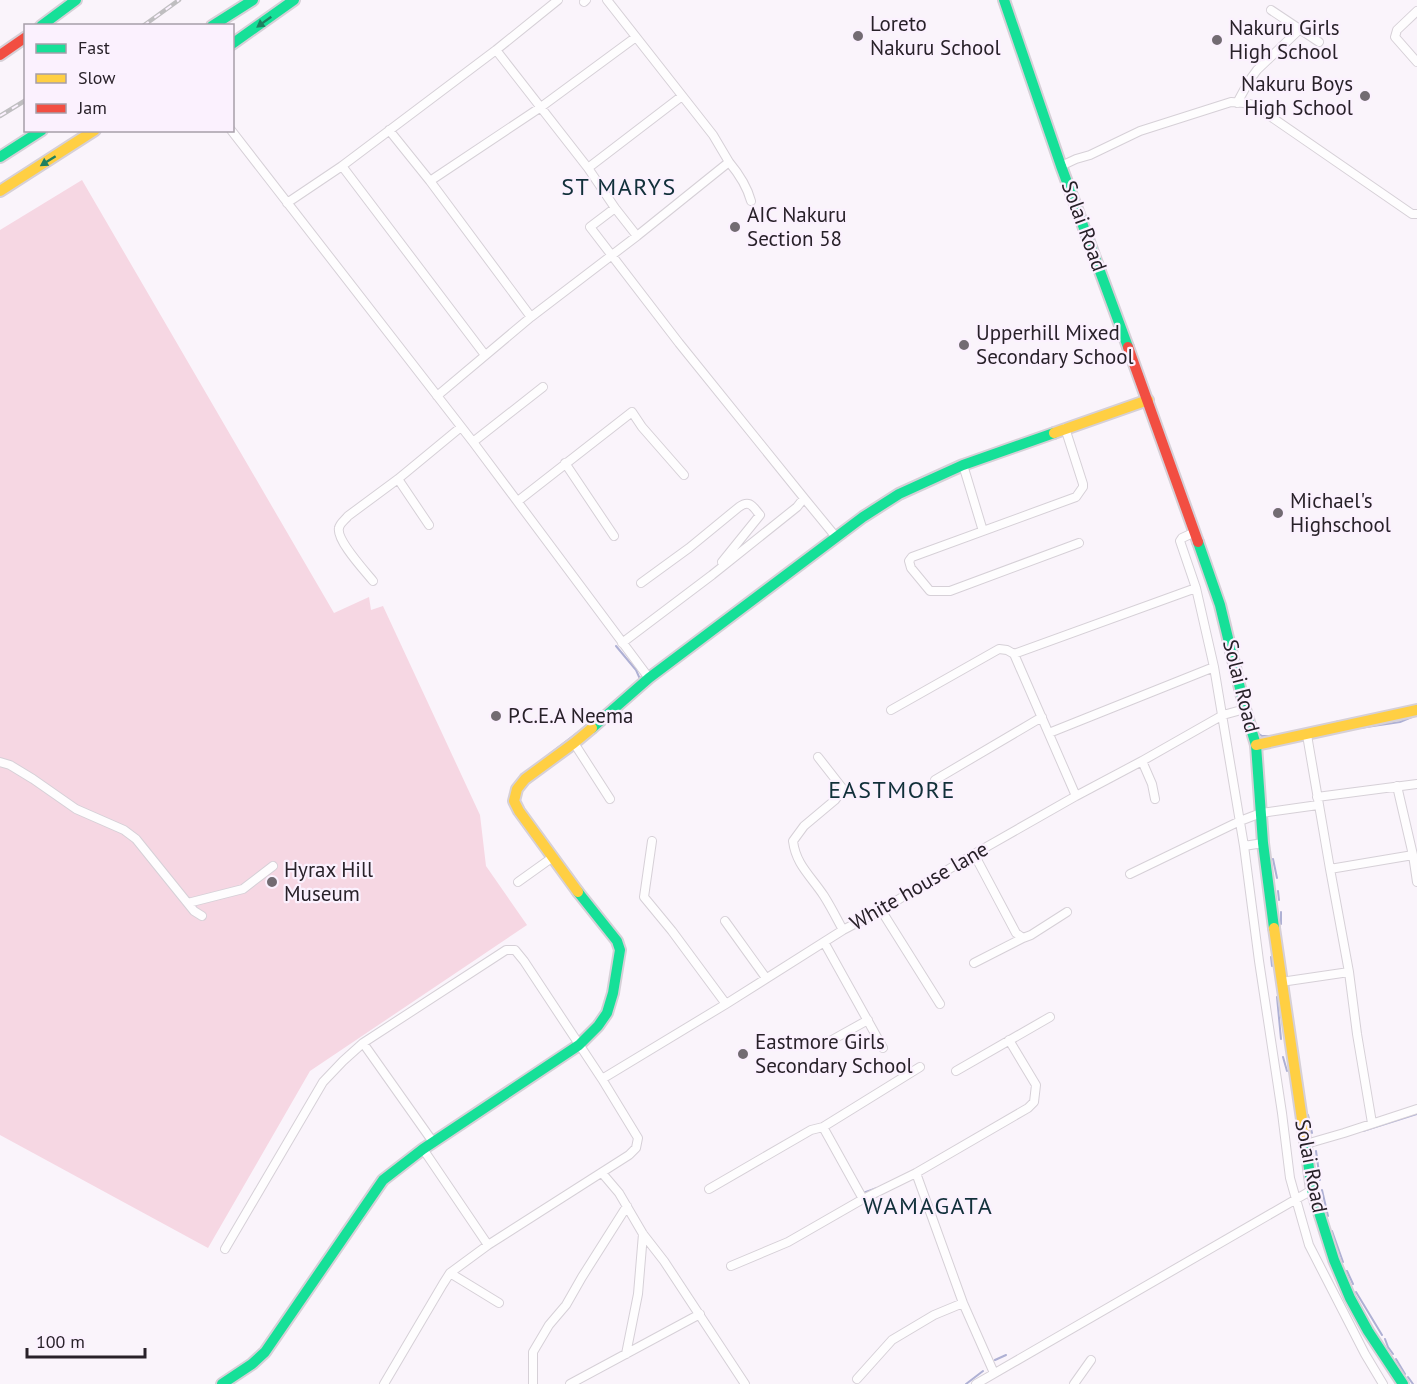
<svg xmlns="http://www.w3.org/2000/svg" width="1417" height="1384" viewBox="0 0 1417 1384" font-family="'PT Sans',sans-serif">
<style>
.green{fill:#f6d7e3}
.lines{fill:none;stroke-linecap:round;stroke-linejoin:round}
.stream{stroke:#aeb0d4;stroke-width:2}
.street-casing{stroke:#d6d0d7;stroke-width:10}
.fast-casing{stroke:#d6d0d7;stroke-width:14}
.slow-casing{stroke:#d6d0d7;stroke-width:14}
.jam-casing{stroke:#d6d0d7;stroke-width:14}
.street{stroke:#fefdfe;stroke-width:8}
.fast{stroke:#16e098;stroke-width:10}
.slow{stroke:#ffcf43;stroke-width:10}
.jam{stroke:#f24e42;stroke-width:10}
.rail-casing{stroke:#bfbec0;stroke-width:4.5}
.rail{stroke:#fbf1fe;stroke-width:2;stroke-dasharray:7;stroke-linecap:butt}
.oneway{fill:#1f8060}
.poi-dot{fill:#726b72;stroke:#fbf1fe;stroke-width:2}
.labels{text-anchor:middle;stroke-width:4.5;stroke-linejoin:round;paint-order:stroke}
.poi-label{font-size:21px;fill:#282129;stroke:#fbf1fe;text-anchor:start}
.street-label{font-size:21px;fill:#282129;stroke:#fbf1fe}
.quarter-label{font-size:24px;letter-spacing:1.5px;fill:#11303a;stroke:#fbf1fe}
</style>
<rect width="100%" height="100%" fill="#faf4fb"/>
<path class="green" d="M82,180l252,433 35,-16 2,13 12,-4 97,209 6,51 41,59 -217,146 -102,177 -208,-113v-905z"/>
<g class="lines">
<path class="stream" d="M616,646l20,24 4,9
M1336,722l4,-1
M1311,728l18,-4
M1353,729l47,-7 17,-7
M1259,734l3,2h12
M547,756l30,-23
M1273,859l4,19
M1278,891l1,9
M1281,912v12
M1271,957l1,9
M1277,997l4,42
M1283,1057l4,14
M1308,1115l4,18
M1363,1131l54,-17
M1316,1151l4,29
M1322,1190l6,26
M863,1193l14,-5
M1332,1231l11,31
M1347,1271l6,13
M1356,1292l26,43
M1385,1339l3,8 5,7
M1396,1359l9,15
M995,1360l11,-5
M1408,1377l5,7
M966,1384l17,-13"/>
<g class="street-casing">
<path id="street" d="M584,2l2,-2
M1271,10l48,32
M1417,11l-20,19 -2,7 22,25
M496,50l92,118 27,40 22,28
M1237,103l12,-22 8,-11 43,-41
M231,130l242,312 176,236
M389,130l41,51 101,136
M729,162c10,12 18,24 22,39
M342,166l143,189
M1061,166l15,-7 14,-4 50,-24 91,-29 13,1 10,2 158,109h5
M588,168l94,-72
M430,181l111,-74 95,-70
M287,203l55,-37 154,-116 62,-50
M615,208l-25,19 89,116 125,155 -7,9 -85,68 -90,68
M437,396l94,-79 106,-81 92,-74 -16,-27 -106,-135
M1065,428l18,56v3l-7,10 -164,60 -3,4 2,7 19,23h20l129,-48
M473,442l70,-55
M565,463l49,73
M963,465l20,66
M398,479l31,46
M804,498l32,39
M518,501l114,-89 10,15 42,48
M1195,532l-13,6 -2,3 16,47 18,79 30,179 19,-3
M373,581c-8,-10 -37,-41 -34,-53 1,-5 6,-8 9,-12l50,-37 63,-52
M641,583l48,-35 50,-41c11,-8 14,0 21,8l-38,47
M1014,654l182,-66
M891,710l108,-61 8,1 7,4 62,142
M1049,733l165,-66
M1307,735l23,134 83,-14 4,27
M574,743l36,56
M818,757l25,32 -8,11 -31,26 -11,15c3,24 18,35 31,55 7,11 13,23 19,34
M1142,761l10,23 3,15
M0,762l10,3 23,14 43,30 48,21 12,9 58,72 8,5
M935,780l107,-63
M1397,786l16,69
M1317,797l100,-13
M652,841l-8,56 28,34 54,73
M1244,846l15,115 23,152 8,65 19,67 56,109 18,30
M974,854l42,79 7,5 8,-3 36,-23
M1330,869l19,103 8,62 15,89
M1130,874l110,-53 21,-8 57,-8
M518,882l35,-25
M188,903l55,-14 30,-23
M881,910l59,94
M725,921l41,57
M824,942l59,106
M974,963l49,-25
M1281,982l68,-10
M832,1040l36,-20
M363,1043l70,99
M956,1071l94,-54
M602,1079l124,-75 117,-74 38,-20 93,-56 102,-58 66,-35 81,-46 22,-6
M823,1127l97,-60
M1306,1144l38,-11 73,-24
M423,1149l65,96
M602,1173l17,20 24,41 21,27 81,123
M916,1173l47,130 31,70
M709,1189l102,-59 12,-3 40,72
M225,1249l98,-167 20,-21 20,-18 143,-93h9l9,11 78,118 36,59 -2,10 -7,7 -141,90 -38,28 -7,11 -59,100
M731,1266l57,-24 75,-43 53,-26 112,-65 6,-6 2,-17 -27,-45
M450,1273l49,30
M626,1354l12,-60 5,-60
M857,1379l35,-39 42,-25 29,-12
M533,1384v-32l16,-27 17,-20 16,-28 45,-71
M570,1384l130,-70
M976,1384l336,-194
M1074,1384l17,-24"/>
</g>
<g class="fast-casing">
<path id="fast" d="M1004,0l57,166 67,181
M41,26l35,-26
M212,26l41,-26
M232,44l62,-44
M0,157l42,-27
M1198,542l22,63 25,104 11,36 7,98 11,85
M592,728l57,-50 214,-161 36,-23 64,-29 91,-32
M1305,1140l7,50 22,70 16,38 18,33 35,53
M222,1384l30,-20 13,-12 118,-172 40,-31 156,-104 19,-19 9,-13 6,-20 7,-43 -3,-9 -39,-49"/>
</g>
<g class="slow-casing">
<path id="slow" d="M0,191l95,-61
M1054,433l94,-33
M1256,745l161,-35
M578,892l-59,-81 -5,-10 3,-12 8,-10 49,-36 18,-15
M1274,928l31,212"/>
</g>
<g class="jam-casing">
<path id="jam" d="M0,55l26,-18
M1128,347l70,195"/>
</g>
<use href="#street" class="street"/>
<use href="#fast" class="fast"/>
<use href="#slow" class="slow"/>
<use href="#jam" class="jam"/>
<g class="rail-casing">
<path id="rail" d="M143,26l36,-26
M0,116l26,-16"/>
</g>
<use href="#rail" class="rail"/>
</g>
<defs><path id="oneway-solid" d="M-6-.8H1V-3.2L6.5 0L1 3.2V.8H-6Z" transform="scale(1.5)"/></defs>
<g class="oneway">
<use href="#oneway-solid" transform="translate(264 22) rotate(144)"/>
<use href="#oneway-solid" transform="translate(48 161) rotate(148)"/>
</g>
<g class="poi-dot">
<circle cx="858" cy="36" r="6"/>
<circle cx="1217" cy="40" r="6"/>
<circle cx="1365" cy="96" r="6"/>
<circle cx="735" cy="227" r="6"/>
<circle cx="964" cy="345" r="6"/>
<circle cx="1278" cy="513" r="6"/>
<circle cx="496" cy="716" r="6"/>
<circle cx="272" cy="882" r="6"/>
<circle cx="743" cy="1054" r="6"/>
</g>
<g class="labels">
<g class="poi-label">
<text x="870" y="31">Loreto<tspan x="870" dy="24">Nakuru School</tspan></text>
<text x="1229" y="35">Nakuru Girls<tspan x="1229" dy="24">High School</tspan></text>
<text x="1353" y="91" text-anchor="end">Nakuru Boys<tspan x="1353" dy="24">High School</tspan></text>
<text x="747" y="222">AIC Nakuru<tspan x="747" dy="24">Section 58</tspan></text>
<text x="976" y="340">Upperhill Mixed<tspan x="976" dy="24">Secondary School</tspan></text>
<text x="1290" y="508">Michael's<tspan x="1290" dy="24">Highschool</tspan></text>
<text x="508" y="723">P.C.E.A Neema</text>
<text x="284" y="877">Hyrax Hill<tspan x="284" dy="24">Museum</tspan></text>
<text x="755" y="1049">Eastmore Girls<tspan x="755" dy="24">Secondary School</tspan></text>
</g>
<g class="street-label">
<text transform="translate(1084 226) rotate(70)" y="7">Solai Road</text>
<text transform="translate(1241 686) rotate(76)" y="7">Solai Road</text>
<text transform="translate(919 886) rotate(-30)" y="7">White house lane</text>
<text transform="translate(1311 1166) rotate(79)" y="7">Solai Road</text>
</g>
<g class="quarter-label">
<text x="619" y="195">ST MARYS</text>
<text x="892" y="798">EASTMORE</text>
<text x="928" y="1214">WAMAGATA</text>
</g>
</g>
<rect x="24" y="24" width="210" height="108" fill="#fbf1fe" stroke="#a79ea9" stroke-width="1.5"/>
<rect x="36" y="44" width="30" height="9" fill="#16e098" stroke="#a79ea9" stroke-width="1.5"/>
<text x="78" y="54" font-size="18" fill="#282129">Fast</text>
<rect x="36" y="74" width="30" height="9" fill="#ffcf43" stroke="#a79ea9" stroke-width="1.5"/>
<text x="78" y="84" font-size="18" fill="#282129">Slow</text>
<rect x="36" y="104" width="30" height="9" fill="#f24e42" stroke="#a79ea9" stroke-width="1.5"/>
<text x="78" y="114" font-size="18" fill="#282129">Jam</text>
<path d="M27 1348v9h118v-9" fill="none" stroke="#282129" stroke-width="3"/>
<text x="36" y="1348" font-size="18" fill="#282129" stroke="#fbf1fe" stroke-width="4.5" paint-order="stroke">100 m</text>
</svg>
